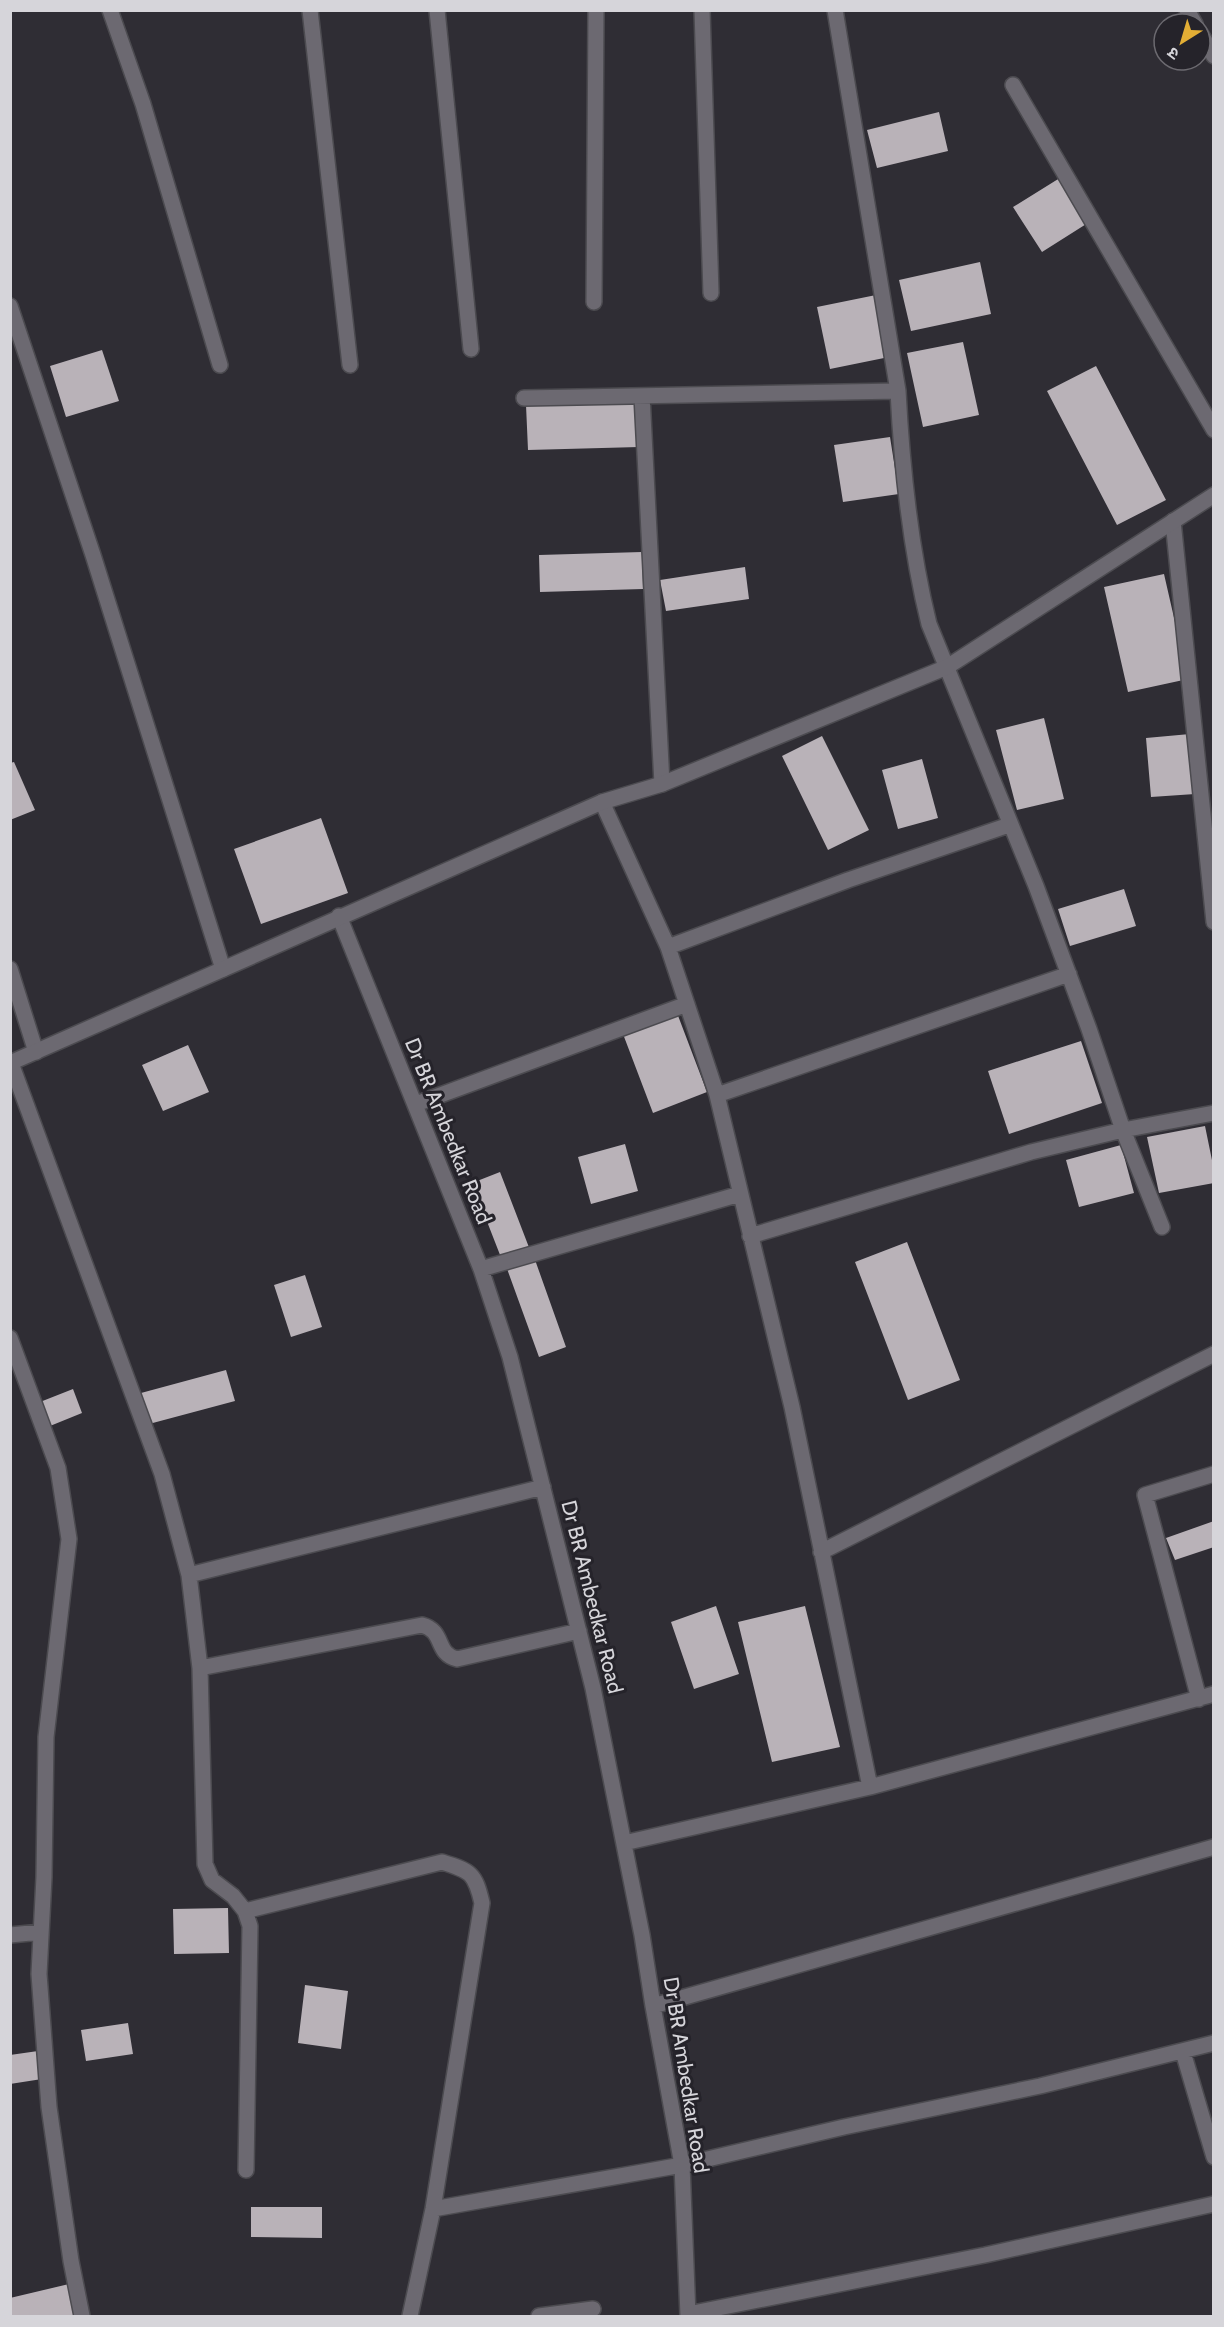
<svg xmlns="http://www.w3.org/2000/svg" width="1224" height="2327" viewBox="0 0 1224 2327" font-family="Cabin,'Noto Sans Devanagari',sans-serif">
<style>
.building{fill:#b9b2b8}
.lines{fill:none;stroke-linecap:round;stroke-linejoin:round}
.street-casing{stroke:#4c4b50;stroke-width:18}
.secondary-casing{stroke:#4c4b50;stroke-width:18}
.street{stroke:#6c6971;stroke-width:15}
.secondary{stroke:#6c6971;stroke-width:15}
.labels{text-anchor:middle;stroke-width:6;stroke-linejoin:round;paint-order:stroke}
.street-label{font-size:21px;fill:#d6d5da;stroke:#25232a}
</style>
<rect width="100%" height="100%" fill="#2f2d34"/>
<path class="building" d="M939,112l9,39 -71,17 -10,-38z
M1063,176l28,45 -49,31 -29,-45z
M980,262l11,52 -80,17 -12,-51z
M876,295l13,62 -59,12 -13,-62z
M963,342l16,73 -56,12 -16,-74z
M102,350l17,51 -53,16 -16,-51z
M1096,366l70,134 -49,25 -70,-134z
M637,403l2,44 -111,3 -2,-45z
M890,437l9,57 -56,8 -9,-57z
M642,552l1,37 -103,3 -1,-37z
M745,567l4,32 -83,12 -6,-31z
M1164,574l24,105 -60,13 -24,-105z
M1044,718l20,81 -47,11 -21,-80z
M1190,734l5,60 -44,3 -5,-59z
M822,736l47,94 -41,20 -46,-94z
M922,759l16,59 -40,11 -16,-59z
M14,762l21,48 -25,10v-57z
M321,818l27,75 -87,31 -27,-75z
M1124,889l12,37 -66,20 -12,-37z
M677,1013l30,79 -54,21 -30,-79z
M1081,1041l21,62 -93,31 -21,-63z
M188,1045l21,47 -46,19 -21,-46z
M1205,1126l9,44v13l-55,10 -12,-56z
M625,1144l13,47 -47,13 -13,-47z
M1121,1145l13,48 -55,14 -13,-47z
M500,1172l30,78 -28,10 -30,-77z
M907,1242l53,138 -52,20 -53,-138z
M534,1257l32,90 -27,10 -33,-91z
M305,1275l17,52 -31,10 -17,-52z
M226,1370l9,31 -86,23 -8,-31z
M73,1389l9,24 -32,13 -10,-24z
M1214,1521v26l-39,13 -9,-22z
M716,1606l23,68 -45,15 -23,-67z
M805,1606l35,141 -68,15 -34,-140z
M228,1908l1,45 -55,1 -1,-45z
M305,1985l43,6 -7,58 -43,-6z
M128,2023l5,31 -47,7 -5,-31z
M38,2051l4,28 -32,5v-29z
M251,2207h71v31l-71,-1z
M69,2284l8,32h-67v-18z"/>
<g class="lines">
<g class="street-casing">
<path id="street" d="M110,10l33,94 77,261
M310,10l40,355
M437,10l34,339
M702,10l9,283
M835,10l63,381c4,78 12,157 31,233l107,262 53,143 34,101 39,97
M1187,10l8,14
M1200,33l14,23
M1013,85l201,345
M594,302l2,-292
M10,306l83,249 130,414
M642,396l20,388
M524,398l374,-7
M1173,521l41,401
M602,802l66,145 49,148 75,312 78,380
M339,916l142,353 29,88 83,331 49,247 11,71 29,159 6,151
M668,947l180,-67 161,-55
M10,969l26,83
M11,1063l151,411 27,101 11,93 5,196 7,16 21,16 12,15 5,15 -4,244
M717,1095l352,-121
M416,1104l271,-100
M750,1236l281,-84 92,-22 91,-17
M481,1269l259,-75
M10,1338l48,130 11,71 -23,198 -2,140 -5,97 10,133 22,154 11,55
M821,1552l393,-198
M189,1575l354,-88
M200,1668l222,-43c23,6 13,29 35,34l122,-28
M1199,1699l-54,-204 69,-21
M624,1843l246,-56 344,-93
M245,1911l197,-49c29,9 33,11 40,41l-49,306 -23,107
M10,1935l31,-3
M653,2006l561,-159
M1183,2052l31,105
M433,2209l249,-44 162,-38 196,-41 174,-43
M688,2314l297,-59 229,-51
M539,2316l54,-7"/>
</g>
<g class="secondary-casing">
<path id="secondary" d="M10,1063l592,-261 60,-18 285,-117 267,-172"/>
</g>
<use href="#street" class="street"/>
<use href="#secondary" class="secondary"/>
</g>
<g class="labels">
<g class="street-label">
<text transform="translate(448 1131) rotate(68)" y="7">Dr BR Ambedkar Road</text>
<text transform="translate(592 1597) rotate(76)" y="7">Dr BR Ambedkar Road</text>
<text transform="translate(686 2075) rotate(81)" y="7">Dr BR Ambedkar Road</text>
</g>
</g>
<rect width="1224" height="2327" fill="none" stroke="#d6d5da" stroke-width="24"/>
<g transform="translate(1182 42) rotate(217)"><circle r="28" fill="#25232a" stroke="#6c6a70" stroke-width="1.5"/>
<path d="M0-4.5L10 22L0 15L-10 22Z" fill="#e3ae35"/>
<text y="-9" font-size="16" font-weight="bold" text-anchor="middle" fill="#d6d5da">उ</text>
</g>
</svg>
